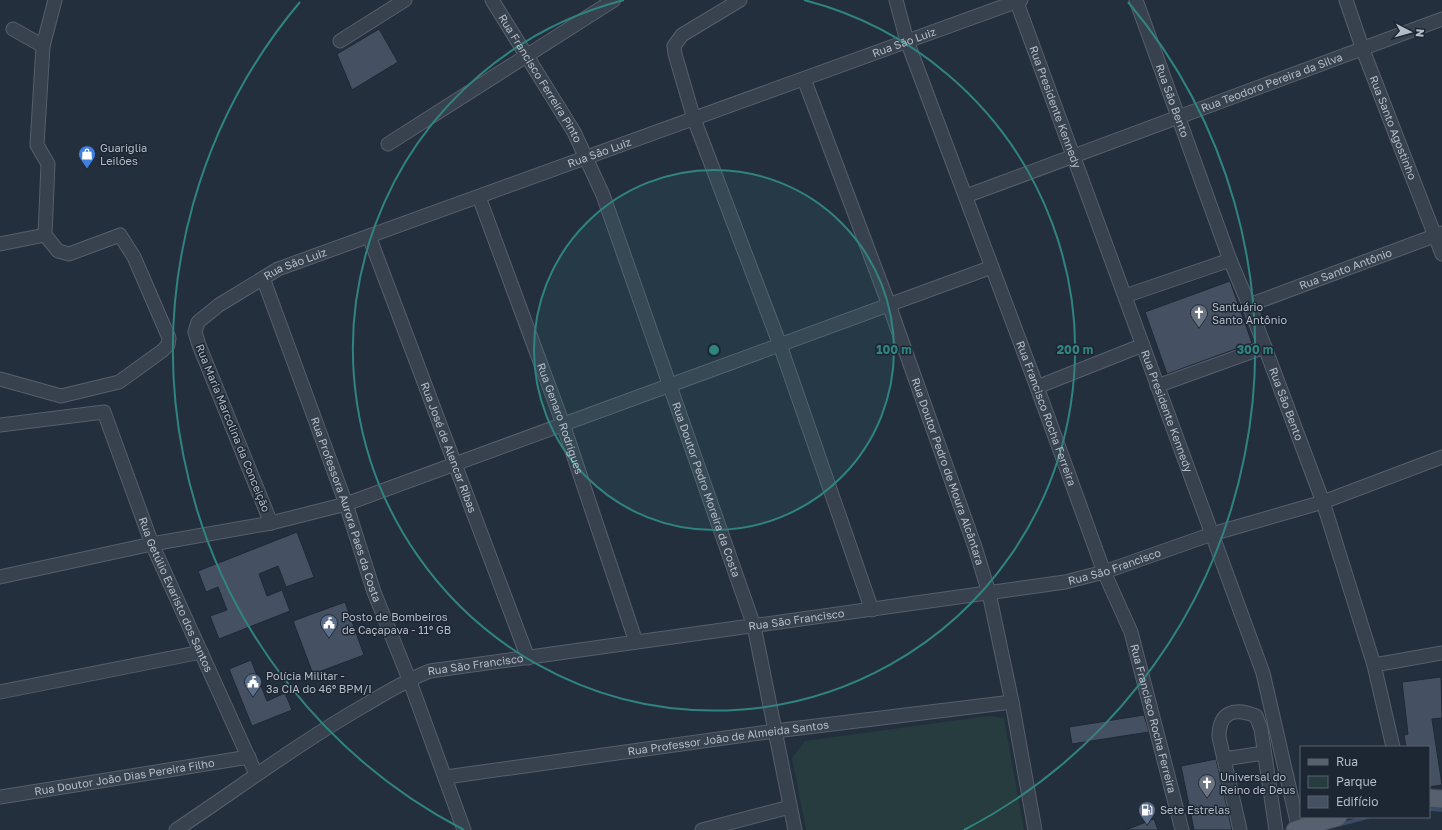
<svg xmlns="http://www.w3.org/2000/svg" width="1442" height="830" viewBox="0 0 1442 830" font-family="'Golos Text',sans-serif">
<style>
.green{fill:#263c3f}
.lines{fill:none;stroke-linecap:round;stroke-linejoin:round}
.stream{stroke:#394c67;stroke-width:3.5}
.building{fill:#455162;stroke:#1f2835}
.minor-casing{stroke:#565f6c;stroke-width:15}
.major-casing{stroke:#414a57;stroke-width:19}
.minor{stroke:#38414e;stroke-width:13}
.major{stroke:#56606e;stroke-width:17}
.ring{fill:none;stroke:#308480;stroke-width:2}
.labels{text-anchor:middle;stroke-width:3;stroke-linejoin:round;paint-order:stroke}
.street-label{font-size:11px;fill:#b4bcc9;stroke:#1d2633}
.poi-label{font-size:11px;fill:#b4bcc9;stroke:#1d2633;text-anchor:start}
.centre{fill:#308480;stroke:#1d2633;stroke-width:2}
.ring-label{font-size:12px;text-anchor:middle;font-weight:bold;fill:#308480;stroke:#1d2633;stroke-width:3;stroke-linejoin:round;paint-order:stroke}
</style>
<rect width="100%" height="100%" fill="#242f3e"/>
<path class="green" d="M988,716l16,2 20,112h-218l-14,-72 13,-17z"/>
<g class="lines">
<path class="stream" d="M1429,809l13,1
M1338,825l30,-8"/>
</g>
<path class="building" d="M379,29l19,33 -46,28 -15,-36z
M1230,281l22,62 -85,31 -22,-62z
M297,532l17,45 -28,10 -8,-21 -19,8 8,22 15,-6 8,21 -71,28 -9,-23 17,-6 -9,-23 -12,5 -8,-21z
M345,602l19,53 -51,19 -20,-53z
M251,660l16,41 18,-8 7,17 -40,16 -23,-57z
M1441,677l1,41 -10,1 10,66 -13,2v-40h-23l-2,-12 4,-1 -6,-52z
M1144,715l5,17 -77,12 -3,-17z
M1216,759l16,71h-38l-13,-64z
M1154,819l4,11h-30v-1z"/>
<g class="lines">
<g class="minor-casing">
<g id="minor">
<path id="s1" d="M492,0l82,132 29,63 151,431 41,204"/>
<path d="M740,0l-58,35 -8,11 1,8 19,65 86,226 92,265"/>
<path id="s2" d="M896,0l11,41 130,346 67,185 27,60 51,198"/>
<path id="s3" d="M1016,0l247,673 36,157"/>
<path id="s4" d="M1136,0l94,260 19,45 74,197 51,163 19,82"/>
<path id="s5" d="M1346,0l17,50 79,204"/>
<path d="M340,41l65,-41"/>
<path d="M43,46l12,-46"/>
<path id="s6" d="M804,79l85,226 86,242 14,46 23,109 23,128"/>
<path d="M388,144l226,-144"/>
<path id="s7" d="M966,196l476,-177"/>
<path id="s8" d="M479,197l84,227 73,218"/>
<path id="s9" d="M369,236l159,422"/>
<path d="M0,244l45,-9"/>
<path id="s10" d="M263,278l83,226 28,88 35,87 55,151"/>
<path d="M1125,296l105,-36"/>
<path id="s11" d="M1249,305l193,-72"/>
<path d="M0,379l61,17 58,-14 43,-31 6,-6 1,-7 -35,-81 -14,-22 -51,19 -11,-3 -13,-16 3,-71 -11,-19 6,-99 -30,-17"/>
<path d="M1157,386l108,-39"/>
<path d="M1037,387l106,-42"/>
<path id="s12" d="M0,425l104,-13 48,132 104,230"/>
<path id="s13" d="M271,523l-72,-178 -4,-13 3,-10 21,-17 59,-36 743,-269"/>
<path d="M0,577l152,-33 119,-21 75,-19 646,-237"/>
<path d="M1374,665l68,-12"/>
<path d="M0,692l201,-40"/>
<path d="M1224,759l40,-6"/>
<path id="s14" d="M446,777l329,-46 237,-29"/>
<path id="s15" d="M0,797l249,-40"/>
<path id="s16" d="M176,830c63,-42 123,-87 189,-125 21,-12 41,-25 65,-34l635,-89 39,-10 108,-38 111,-32 119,-45"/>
<path d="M702,830l88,-23"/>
<path d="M1240,830l-21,-93c0,-25 15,-30 37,-21l5,13 15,101"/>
</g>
</g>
<g class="major-casing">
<path id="major" d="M1429,798l13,1
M1295,830l43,-13"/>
</g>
<use href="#minor" class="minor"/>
<use href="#major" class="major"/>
</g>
<circle cx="714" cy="350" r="180" fill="#308480" fill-opacity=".12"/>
<g class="ring">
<circle cx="714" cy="350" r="180"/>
<path d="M804 0A361 361 0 1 1 624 0"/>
<path d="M464 830A541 541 0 0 1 300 2M1128 2A541 541 0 0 1 964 830"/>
</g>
<defs>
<g id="shop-pin" transform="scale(0.9)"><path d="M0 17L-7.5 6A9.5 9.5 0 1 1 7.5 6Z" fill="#3f7fe0" stroke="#1d2633"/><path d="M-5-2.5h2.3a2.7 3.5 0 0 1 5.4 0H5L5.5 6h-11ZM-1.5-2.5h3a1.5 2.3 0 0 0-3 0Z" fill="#fff"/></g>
<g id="church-pin" transform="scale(0.9)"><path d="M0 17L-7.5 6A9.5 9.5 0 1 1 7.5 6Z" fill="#6b7280" stroke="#1d2633"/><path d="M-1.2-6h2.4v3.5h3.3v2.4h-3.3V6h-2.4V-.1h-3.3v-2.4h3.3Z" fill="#fff"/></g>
<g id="civic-pin" transform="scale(0.9)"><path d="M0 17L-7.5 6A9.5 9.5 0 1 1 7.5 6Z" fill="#5c6f8a" stroke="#1d2633"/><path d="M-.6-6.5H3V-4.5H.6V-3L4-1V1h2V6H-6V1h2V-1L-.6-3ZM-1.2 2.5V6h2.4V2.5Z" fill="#fff"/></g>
<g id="fuel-pin" transform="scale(0.9)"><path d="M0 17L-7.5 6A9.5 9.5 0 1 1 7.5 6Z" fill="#5c6f8a" stroke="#1d2633"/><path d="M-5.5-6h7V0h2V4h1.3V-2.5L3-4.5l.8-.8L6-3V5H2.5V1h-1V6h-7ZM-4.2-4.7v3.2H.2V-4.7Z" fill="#fff"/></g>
</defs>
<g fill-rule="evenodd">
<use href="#shop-pin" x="87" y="154"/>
<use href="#church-pin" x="1199" y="313"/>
<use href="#civic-pin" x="329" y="623"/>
<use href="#civic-pin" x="253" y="682"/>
<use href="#church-pin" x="1207" y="783"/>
<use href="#fuel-pin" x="1147" y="810"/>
</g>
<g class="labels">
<g class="street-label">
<text dy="4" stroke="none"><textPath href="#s13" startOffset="978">Rua São Luiz</textPath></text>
<text dy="4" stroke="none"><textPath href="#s1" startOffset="92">Rua Francisco Ferreira Pinto</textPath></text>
<text dy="4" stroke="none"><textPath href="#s7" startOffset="326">Rua Teodoro Pereira da Silva</textPath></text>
<text dy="4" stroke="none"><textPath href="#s4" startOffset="107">Rua São Bento</textPath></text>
<text dy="4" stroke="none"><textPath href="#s3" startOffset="114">Rua Presidente Kennedy</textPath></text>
<text dy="4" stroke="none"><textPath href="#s5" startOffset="136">Rua Santo Agostinho</textPath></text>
<text dy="4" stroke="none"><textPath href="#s13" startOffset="654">Rua São Luiz</textPath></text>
<text dy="4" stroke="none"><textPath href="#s13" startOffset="330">Rua São Luiz</textPath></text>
<text dy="4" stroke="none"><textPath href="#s11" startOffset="103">Rua Santo Antônio</textPath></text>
<text dy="4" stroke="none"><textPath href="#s4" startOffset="431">Rua São Bento</textPath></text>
<text dy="4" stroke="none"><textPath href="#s3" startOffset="438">Rua Presidente Kennedy</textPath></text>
<text dy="4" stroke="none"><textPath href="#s2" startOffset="440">Rua Francisco Rocha Ferreira</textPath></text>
<text dy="4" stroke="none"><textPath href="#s8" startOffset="236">Rua Genaro Rodrigues</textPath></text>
<text transform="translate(233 428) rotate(68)" y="4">Rua Maria Marcolina da Conceição</text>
<text dy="4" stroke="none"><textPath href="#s9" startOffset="226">Rua José de Alencar Ribas</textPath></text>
<text dy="4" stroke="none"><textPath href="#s6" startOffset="418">Rua Doutor Pedro de Moura Alcântara</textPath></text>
<text dy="4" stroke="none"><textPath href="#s1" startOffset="537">Rua Doutor Pedro Moreira da Costa</textPath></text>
<text dy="4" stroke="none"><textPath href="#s10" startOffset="246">Rua Professora Aurora Paes da Costa</textPath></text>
<text dy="4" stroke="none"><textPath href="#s16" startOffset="993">Rua São Francisco</textPath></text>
<text dy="4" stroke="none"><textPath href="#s12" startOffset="301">Rua Getúlio Evaristo dos Santos</textPath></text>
<text dy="4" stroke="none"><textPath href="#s16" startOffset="670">Rua São Francisco</textPath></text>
<text dy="4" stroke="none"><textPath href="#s16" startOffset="346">Rua São Francisco</textPath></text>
<text dy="4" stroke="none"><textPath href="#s2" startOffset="764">Rua Francisco Rocha Ferreira</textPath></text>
<text dy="4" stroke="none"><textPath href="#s14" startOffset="285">Rua Professor João de Almeida Santos</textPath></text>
<text dy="4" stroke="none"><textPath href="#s15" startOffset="126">Rua Doutor João Dias Pereira Filho</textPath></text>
</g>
<g class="poi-label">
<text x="100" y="152">Guariglia<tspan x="100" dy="13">Leilões</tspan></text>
<text x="1212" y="311">Santuário<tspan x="1212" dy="13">Santo Antônio</tspan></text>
<text x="342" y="621">Posto de Bombeiros<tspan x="342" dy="13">de Caçapava - 11º GB</tspan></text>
<text x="266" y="680">Polícia Militar -<tspan x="266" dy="13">3ª CIA do 46º BPM/I</tspan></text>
<text x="1220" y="781">Universal do<tspan x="1220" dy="13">Reino de Deus</tspan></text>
<text x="1160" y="814">Sete Estrelas</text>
</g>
</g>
<circle cx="714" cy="350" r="6" class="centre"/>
<g class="ring-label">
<text x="894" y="354">100 m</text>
<text x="1075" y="354">200 m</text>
<text x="1255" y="354">300 m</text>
</g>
<rect x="1300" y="746" width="130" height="72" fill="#1d2633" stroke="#59626f"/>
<rect x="1308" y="759" width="20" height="6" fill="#56606e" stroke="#59626f"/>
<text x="1336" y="766" font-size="12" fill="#b4bcc9">Rua</text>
<rect x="1308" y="776" width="20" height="12" fill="#263c3f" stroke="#59626f"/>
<text x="1336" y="786" font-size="12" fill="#b4bcc9">Parque</text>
<rect x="1308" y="796" width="20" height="12" fill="#455162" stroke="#59626f"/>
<text x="1336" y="806" font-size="12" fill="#b4bcc9">Edifício</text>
<g transform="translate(1410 32) rotate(96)" stroke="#1d2633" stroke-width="3" paint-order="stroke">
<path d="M0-3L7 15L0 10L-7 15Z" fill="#b4bcc9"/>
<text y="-6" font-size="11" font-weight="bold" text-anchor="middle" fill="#b4bcc9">N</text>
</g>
</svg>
